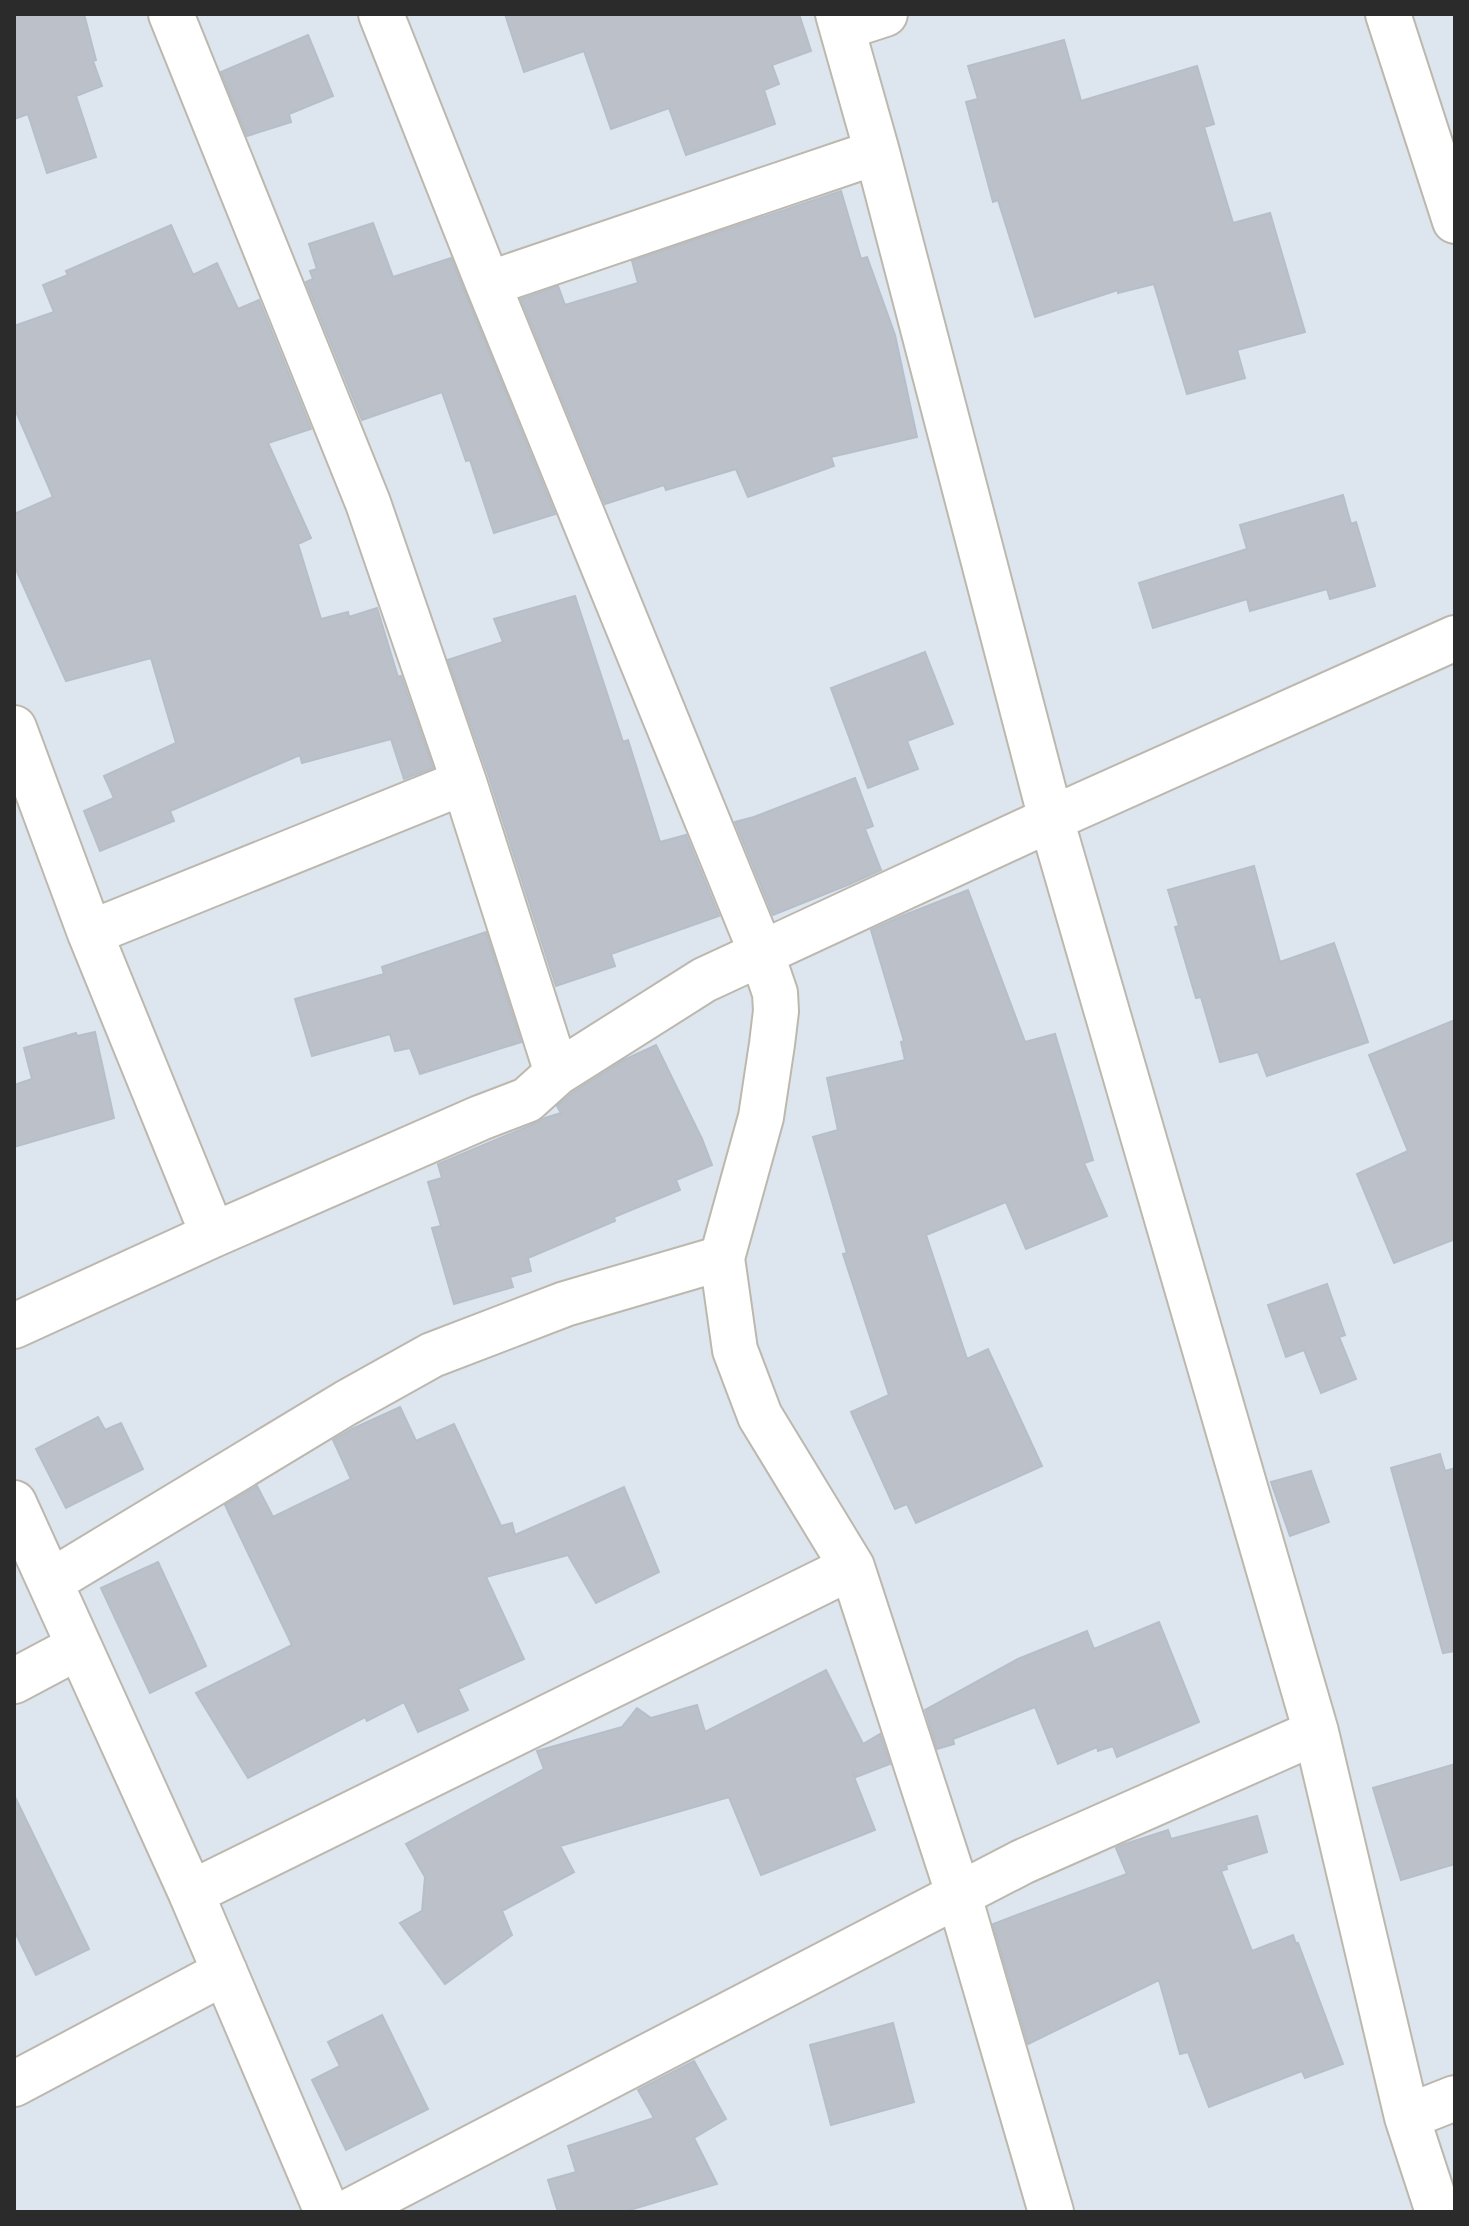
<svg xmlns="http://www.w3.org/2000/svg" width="1469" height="2226" viewBox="0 0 1469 2226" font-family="'IBM Plex Sans',sans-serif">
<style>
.building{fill:#bcc1c9;stroke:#b6bec9;stroke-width:2}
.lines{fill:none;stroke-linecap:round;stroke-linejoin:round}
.minor-casing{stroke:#bcb8ad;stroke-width:48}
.minor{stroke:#fff;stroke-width:44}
</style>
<rect width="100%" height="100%" fill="#dde5ee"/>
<path class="building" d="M14,14h70l12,46 -3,1 9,25 -26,10 20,61 -49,16 -19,-59 -14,5z
M505,14h294l12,37 -39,14 7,19 -15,6 11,34 -89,31 -17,-47 -58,21 -27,-78 -60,21z
M308,35l25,61 -44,18 2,8 -44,14 -26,-64z
M1064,40l17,61 116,-35 17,58 -10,3 29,96 37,-10 35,119 -68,18 8,28 -58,16 -33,-110 -36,9v-3l-83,27 -37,-117 -5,2 -27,-100 12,-3 -10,-33z
M841,191l20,68 6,-2 28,78 22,102 -86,20 3,9 -86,31 -12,-28 -70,21 -2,-5 -59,19 -84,-205 37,-13 7,19 73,-22 -6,-22z
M373,223l20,54 58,-19 104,256 -61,19 -24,-73 -4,1 -24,-69 -80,28 -56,-138 7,-3 -3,-8 7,-2 -8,-25z
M171,225l22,50 24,-12 21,46 21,-9 52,129 -43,14 43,95 -13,6 23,75 27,-7 1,5 28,-9 21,69 3,-1 32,92 -29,11 -13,-40 -89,24 -2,-8 -130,56 4,10 -74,30 -16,-40 30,-13 -10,-22 72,-33 -25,-85 -85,23 -52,-116v-51l39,-17 -39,-90v-81l40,-14 -11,-27 25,-10 -2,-4z
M1343,495l8,29 5,-2 19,64 -45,13 -3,-10 -77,22 -3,-12 -94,29 -14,-45 108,-34 -7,-24z
M575,596l48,146 5,-2 32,102 26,-7 33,81 -108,38 4,12 -59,20 -68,-212 -40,-114 55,-18 -9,-23z
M925,652l28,72 -46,17 11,28 -50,19 -37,-100z
M855,778l18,48 -8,3 16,41 -31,14 -77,31 -38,-93 19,-5z
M1254,866l26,96 54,-19 34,99 -101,34 -9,-24 -38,10 -19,-65 -5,1 -21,-71 4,-1 -11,-36z
M968,890l57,152 30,-8 38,126 -9,3 23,53 -81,33 -20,-47 -80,33 41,124 21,-10 54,117 -126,57 -9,-19 -12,5 -44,-97 38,-17 -46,-141 4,-1 -34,-116 25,-7 -11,-52 78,-18 -4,-18 3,-1 -33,-111 31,-14z
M486,932l35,110 -101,32 -10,-26 -15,3 -5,-17 -78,22 -17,-57 89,-25 -2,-7z
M1455,1020v219l-61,24 -37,-89 51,-23 -39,-96z
M95,1032l19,86 -100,29v-62l18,-6 -8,-31 52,-15 1,3z
M656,1045l46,94 10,26 -36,15 4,10 -66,27 1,4 -87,37 3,13 -21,6 3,10 -59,17 -22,-76 9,-2 -13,-44 14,-4 -4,-14 98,-41 9,-5 16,-5 -4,-7 15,-13 52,-33z
M1327,1284l18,51 -6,2 17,42 -35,14 -17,-43 -18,7 -18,-52z
M400,1407l16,34 38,-17 47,102 11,-3 3,12 109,-48 35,85 -63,31 -28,-48 -82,22 38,82 -66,30 10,21 -50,22 -14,-30 -37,19 -2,-4 -117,61 -52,-85 96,-48 -67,-140 32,-19 16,31 78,-38 -18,-39 19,-11z
M98,1417l7,13 16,-7 22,46 -77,39 -30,-59z
M1440,1454l5,17 10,-3v183l-12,2 -52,-185z
M1311,1471l18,51 -39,14 -19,-54z
M158,1562l48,104 -56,27 -49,-105z
M1159,1622l40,100 -82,35 -4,-11 -15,5 -1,-4 -39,17 -23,-57 -82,32 1,5 -17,5 -12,-39 93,-51 69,-28 7,18z
M826,1670l37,74 17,-10 10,30 -34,13 -4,-5 23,58 -114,45 -32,-78 -169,49 14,26 -72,39 10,24 -67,49 -45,-61 22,-12 3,-34 -19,-33 138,-75 -7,-18 85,-24 15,-19 14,10 46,-13 8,27z
M1455,1764v100l-54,16 -28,-92z
M14,1795l75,154 -53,26 -22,-45z
M1257,1816l10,36 -41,13 1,4 -6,2 31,80 41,-16 3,9 2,-1 45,121 -38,14 -3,-7 -93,36 -21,-55 -8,2 -21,-74 -131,64 -35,-120 134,-50 -11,-26 6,-3 46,-15 3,9z
M382,2015l46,94 -82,41 -34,-70 28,-14 -12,-24z
M893,2023l21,79 -83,23 -21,-80z
M694,2061l32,58 -32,19 23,46 -94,28h-65l-10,-32 28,-8 -8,-26 86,-28 -16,-28z"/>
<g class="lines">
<g class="minor-casing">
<path id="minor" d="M171,14l197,489 96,279 93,291
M381,14l107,270 273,668 14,41 1,18 -4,33 -11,73 -39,141 13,92 25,66 92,151 107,329 92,316
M838,14l39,138 174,667 265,913 91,385 31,95
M1388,14l67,207
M842,28l43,-14
M488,284l389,-132
M14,728l76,205 123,302
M90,933l374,-151
M14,1326l199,-91 267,-117 47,-18 30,-27 147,-93 347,-161 404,-181
M14,1503l177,390 136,319
M50,1582l296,-179 86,-48 133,-51 157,-46
M14,1681l64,-34
M191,1893l661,-326
M14,2084l211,-112
M1407,2117l48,-19
M348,2212l674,-350 294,-130"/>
</g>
<use href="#minor" class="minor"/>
</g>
<rect width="1469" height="2226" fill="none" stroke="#2b2b2b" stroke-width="32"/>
</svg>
